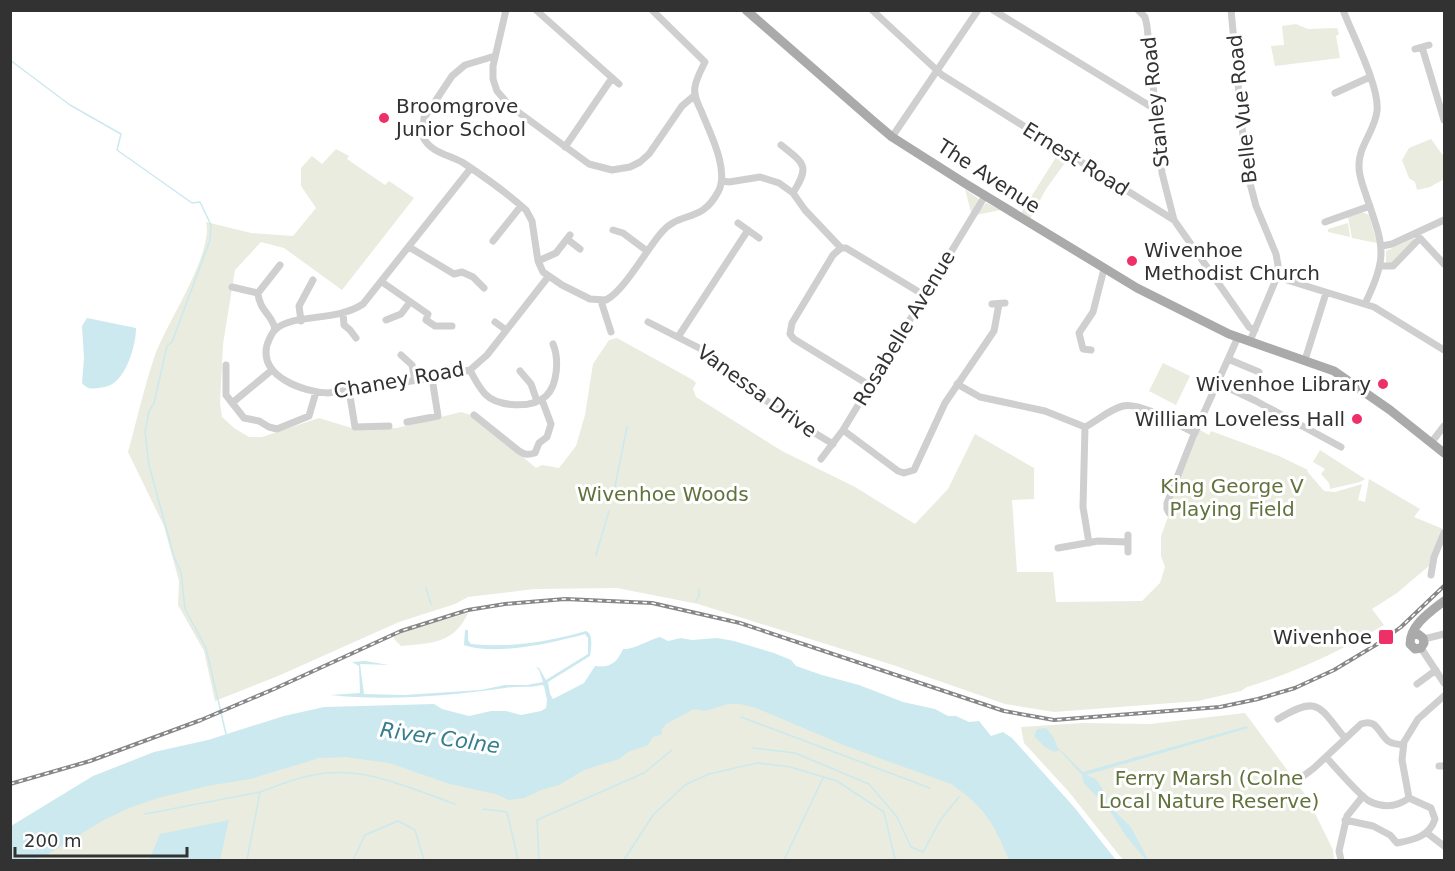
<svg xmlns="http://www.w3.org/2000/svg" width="1455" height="871" viewBox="0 0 1455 871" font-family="'DejaVu Sans',sans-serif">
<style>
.green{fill:#e9ecde}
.water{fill:#cce9ef}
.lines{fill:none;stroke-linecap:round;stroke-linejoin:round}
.stream{stroke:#cce9ef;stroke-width:1.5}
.minor{stroke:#cfcfcf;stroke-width:7}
.major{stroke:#aaa;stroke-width:9}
.rail-casing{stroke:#878787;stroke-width:4}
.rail{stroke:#fff;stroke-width:1.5;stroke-dasharray:4.5;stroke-linecap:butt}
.poi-dot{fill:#ef2f67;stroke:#fff;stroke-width:2}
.labels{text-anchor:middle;stroke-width:6;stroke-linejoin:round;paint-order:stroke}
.street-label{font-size:20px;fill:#323232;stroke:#fff}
.poi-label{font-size:20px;fill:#323232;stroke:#fff;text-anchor:end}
.park-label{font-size:20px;fill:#61723c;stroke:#fff}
.water-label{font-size:21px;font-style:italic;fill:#367e8d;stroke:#fff}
</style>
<rect width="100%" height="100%" fill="#fff"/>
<path class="green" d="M1296,24l12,5 29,-1 2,6 -3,2 4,22 -65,8 -4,-20 13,-1 -2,-19z
M1431,139l13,18v22l-14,8 -13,3 -2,-8 -6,-4 -7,-18 7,-12z
M336,149l13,7 -2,3 38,26 4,-4 25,17 -72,92 -58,-42 -23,-6 -26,28 -12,74 -3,59 2,14 12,11 15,9h13l57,-19 36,11 42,-1 64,-16 13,4 62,52 6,-3 17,3 17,-22 9,-31 8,-51 16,-24 8,-2 76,42 3,3 -3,6 3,8 86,54 73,36 60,37 33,-35 27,-55 59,34v31l-22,1 5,72h36l3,30 86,-1 18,-18 5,-16 -4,-11v-20l7,-19 1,-12 31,-75 9,5 2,-4 68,25 29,14 -1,1 17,20 11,1 27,-8 -4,16 7,2 4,-23 51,30 -6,8 29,12 -12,28 -1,8 -33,28 -25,16 12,16c-44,26 -87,47 -137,62l-6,4 -43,10 -144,11 -49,-8 -112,-39 -195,-61 -81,-16 -83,1 -66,8 -13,7 -56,18 -121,54 -63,25 -11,-50 -26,-46 1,-24 -15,-55 -36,-74c9,-32 16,-64 26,-94 11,-33 60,-104 52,-136l45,11 42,3 23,-28 -15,-22v-18l11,-12 10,8z
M1058,154l9,6 -21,29 -16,30 -9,-6z
M965,189l14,10 -7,14 -1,-1z
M986,203h1l13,7 -24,5z
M1362,212l7,3 8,28 -25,-5 -4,-21z
M1348,223l2,14 -22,-5v-3z
M1414,238l1,2 -24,24h-5v-13z
M1163,363l27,13 -14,29 -27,-14z
M1320,450l45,29 -5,3 -30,7 -1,-6 -8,-9 4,-5 -12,-7z
M468,613c-14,31 -37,30 -67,33l-7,-7v-4l8,-3z
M672,688l223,51 158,121h-1042l79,-49 314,-72z
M1245,713l62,84 26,53 1,10h-211l-54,-68 -45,-49 -3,-16 62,-4 67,1z"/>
<path class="water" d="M87,318l49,10c0,16 -8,43 -20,53 -5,5 -11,6 -17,7 -8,1 -12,1 -17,-5l2,-25 -2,-32z
M465,630h3v10l3,4c39,4 77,-2 115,-13 8,3 5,18 4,25l-42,26 2,12 3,5 31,-16 11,-17c15,2 22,-3 28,-17 10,1 26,-9 37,-12l8,4 13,-3 11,2 25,-2 17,3 40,12 17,7 5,6 26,9 37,10 44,17 32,7 13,7h8l13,6 10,-1 12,15 12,-4 9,6 62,69 42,53h-107c-15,-36 -24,-53 -58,-76l-105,-38 -90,-38 -16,-4h-12l-23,7 -11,-2 -28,15 -4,5v5l-9,3 -5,8 -20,7 -9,7 -35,11 -25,15 -18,5 -17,8 -15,2 -13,-6 -46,-10 -61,-21 -44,-6 -25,1 -70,21 -43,7 -49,12 -29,10 -27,13 -57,35 -12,4h-22v-34l82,-50 61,-24 54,-12 76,-24 40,-9 110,-3 8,5 27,7 22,-5h15l15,4 20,-4 5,-3 1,-8 -3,-14 -2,-1c-13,3 -25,1 -37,3 -56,8 -119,13 -175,7l30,-2 -1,-27 -7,-4 13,-1 24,4 -29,-1 4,30 40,1 77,-5 24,-5h22l16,-3 -4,-12 -3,-3 3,1 7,12 42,-26v-16l-3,-4c-32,9 -90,22 -121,11z
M1247,726l1,2 -162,47 10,4 11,18v7l24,23 17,33h-2l-20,-24 -16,-25 -26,-28 -2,-8 -23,-25 -5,2 -9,-5 -11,-11 3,-7 9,-1 8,10 3,9 26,25z
M229,820l-9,40h-71l11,-26z"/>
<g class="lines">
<path class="stream" d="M10,60l60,45 51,29 -4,16 75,53 8,-1 11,23 -1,15 -38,102 -5,4 -13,57 -5,8 -4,21 4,33 25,92 7,15 4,37 21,39 20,86
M612,501l15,-74
M596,555l13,-44
M426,588l5,16
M696,601l3,-5v-7
M741,717l189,71
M753,748l42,5 74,31 28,33 14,30 12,5 18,-33 18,-22
M260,792c17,-6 35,-14 53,-17 50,-10 96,13 142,29
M483,809l24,3 11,48
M145,814l115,-22 -13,68
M353,860l12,-25 33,-14 17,9 9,30
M539,860l-2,-40 107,-47 28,-23
M624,860l29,-45 32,-30 24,-11 48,-11 33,4 47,14 47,31 11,47 3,1
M784,860l39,-82"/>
<path class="minor" d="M506,10l-13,56v13l4,12 13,15 79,58 23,6 18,-3 10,-5 9,-8 33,-48 13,-11
M536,10l83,74
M872,10l70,65 232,145 75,107 6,3
M993,10l157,96h6
M1138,10l7,7 2,9 15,147 12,47
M1231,10l15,158 10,38 20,48 2,11 -1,12 -27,64
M1343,10c9,24 37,77 34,101 -2,20 -19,35 -18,56 0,11 5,21 8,31 17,50 21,57 -2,106
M1422,47l22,73
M1415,49l14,-4
M495,56l-30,9 -13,11 -28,42 -1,19c8,17 29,18 42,27 21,14 42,29 61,46l6,11 6,40 5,11 19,13 28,14 16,1c18,-9 41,-51 55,-67 19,-23 40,-9 57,-41 12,-21 -8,-59 -16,-79 -3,-8 -9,-16 -7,-26 1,-8 6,-17 10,-25l-53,-52
M1335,93l35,-16
M892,137l86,-127
M781,145c24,19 29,21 12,48
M565,147l47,-69
M471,168l-108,136c-27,18 -68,9 -87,25 -5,4 -7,11 -9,16 -8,32 37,47 61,48l104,-15 38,-8 17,-15 61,-78
M722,181l7,1 31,-5 19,6 14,10 12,17 36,38
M1325,222l45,-16
M738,223l21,15
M613,230l10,3 24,18
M1417,235l27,29
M567,239l13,10
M493,241l28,-35
M1382,246l10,-2 52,-24
M409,247l45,27 8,-2 11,5 11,11
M538,261l18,-8 14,-18
M1381,266h12l26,-27
M1277,277l97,30 70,43
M382,282l46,32 -2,6 9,6h17
M232,287l26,6
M601,301l10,31
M992,304l13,-1
M343,314l1,11 6,5 6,8
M386,320l15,-6 9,-12
M301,321l-2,-15 14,-26
M495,322l11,8
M648,322l57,29 29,25 54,41 45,27
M275,330c-1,-14 -16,-19 -17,-37l22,-28
M678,337l70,-107
M1091,350l-8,-1 -4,-16 14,-21 11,-43
M401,355l11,10 3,15
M1228,359l31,13
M1305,360l21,-67
M226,365v30l18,23 15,3 10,6 8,2 32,-13 7,-24
M470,370c4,8 9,17 15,24 13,13 47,15 61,2 12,-11 13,-38 7,-52
M520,371l11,13 6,17
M1218,383l38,18 85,46
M957,384l23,13 65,14 40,16c12,-6 25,-18 38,-21 18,-4 55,19 72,27
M869,385l-75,-46 -4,-5 2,-11 41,-68 8,-7h5l78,47
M349,390l6,37 34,-1
M232,403l40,-33
M474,415l45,36c6,4 9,4 16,2l4,-10 8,-6 4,-13 -9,-24
M407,422l31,-6 -6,-38
M1085,427l-2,80 6,36
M843,430l55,41 6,2 10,-3 31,-67 49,-72 5,-27
M1431,443l13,-17
M821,459l22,-29 142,-234
M1169,513l-2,-4v-6l26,-66 45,-100
M1058,548l40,-7 29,1
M1128,552v-17
M1431,575l3,-18 10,-24
M1424,639l20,-5
M1421,648l23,35
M1417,684l19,-14
M1278,719c41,-25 41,-12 67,19
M1326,757c8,9 35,40 43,44 14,7 28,6 40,-3l-7,-38 2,-18 14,-23 26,-23
M1439,766h5
M1298,780l16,-12 47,-44c16,-6 17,9 27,17 4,3 10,3 15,4
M1345,820l28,6 17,9 7,8c17,-3 33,-7 38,-24l-4,-11 -22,-10
M1427,833l17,13
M1341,860l-2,-9 8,-35 16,-20"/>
<path class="major" d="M746,10l126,110 20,17 74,47 171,104 92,46 105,37 56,39 54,43
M1413,635l5,-1 5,4 1,5 -3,5 -6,1 -5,-5c0,-19 20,-32 34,-43"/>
<g class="rail-casing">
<path id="rail" d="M10,784l80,-23 111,-41 73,-31 127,-58 67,-21 37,-6 60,-5 87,4 88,20 264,88 50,9 166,-13 38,-8 37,-11 39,-18 45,-27 22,-16 43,-41"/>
</g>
<use href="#rail" class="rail"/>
</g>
<g class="poi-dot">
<circle cx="384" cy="118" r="6"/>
<circle cx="1132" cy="261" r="6"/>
<circle cx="1383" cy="384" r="6"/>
<circle cx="1357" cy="419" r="6"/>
<rect x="1378" y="629" width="16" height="16" rx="3"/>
</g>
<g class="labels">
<g class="street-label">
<text transform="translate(1155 102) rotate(-96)" y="7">Stanley Road</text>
<text transform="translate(1242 109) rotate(-96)" y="7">Belle Vue Road</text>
<text transform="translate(1076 159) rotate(32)" y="7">Ernest Road</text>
<text transform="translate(989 176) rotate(33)" y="7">The Avenue</text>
<text transform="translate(904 328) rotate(-59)" y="7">Rosabelle Avenue</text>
<text transform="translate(399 380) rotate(-10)" y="7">Chaney Road</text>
<text transform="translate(757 391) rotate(36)" y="7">Vanessa Drive</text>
</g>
<g class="poi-label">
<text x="396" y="113" text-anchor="start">Broomgrove<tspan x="396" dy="23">Junior School</tspan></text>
<text x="1144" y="257" text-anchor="start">Wivenhoe<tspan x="1144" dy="23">Methodist Church</tspan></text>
<text x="1371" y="391">Wivenhoe Library</text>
<text x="1345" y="426">William Loveless Hall</text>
<text x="1372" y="644">Wivenhoe</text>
</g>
<g class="park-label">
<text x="1232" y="493">King George V<tspan x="1232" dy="23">Playing Field</tspan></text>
<text x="663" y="501">Wivenhoe Woods</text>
<text x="1209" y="785">Ferry Marsh (Colne<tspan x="1209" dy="23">Local Nature Reserve)</tspan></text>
</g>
<g class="water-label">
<text transform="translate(440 738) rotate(8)" y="7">River Colne</text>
</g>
</g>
<rect width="1455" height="871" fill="none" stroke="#323232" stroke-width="24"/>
<path d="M15 847v9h172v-9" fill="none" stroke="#323232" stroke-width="3"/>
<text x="24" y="847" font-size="18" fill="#323232" stroke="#ffffff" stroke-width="4.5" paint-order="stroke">200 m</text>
</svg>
